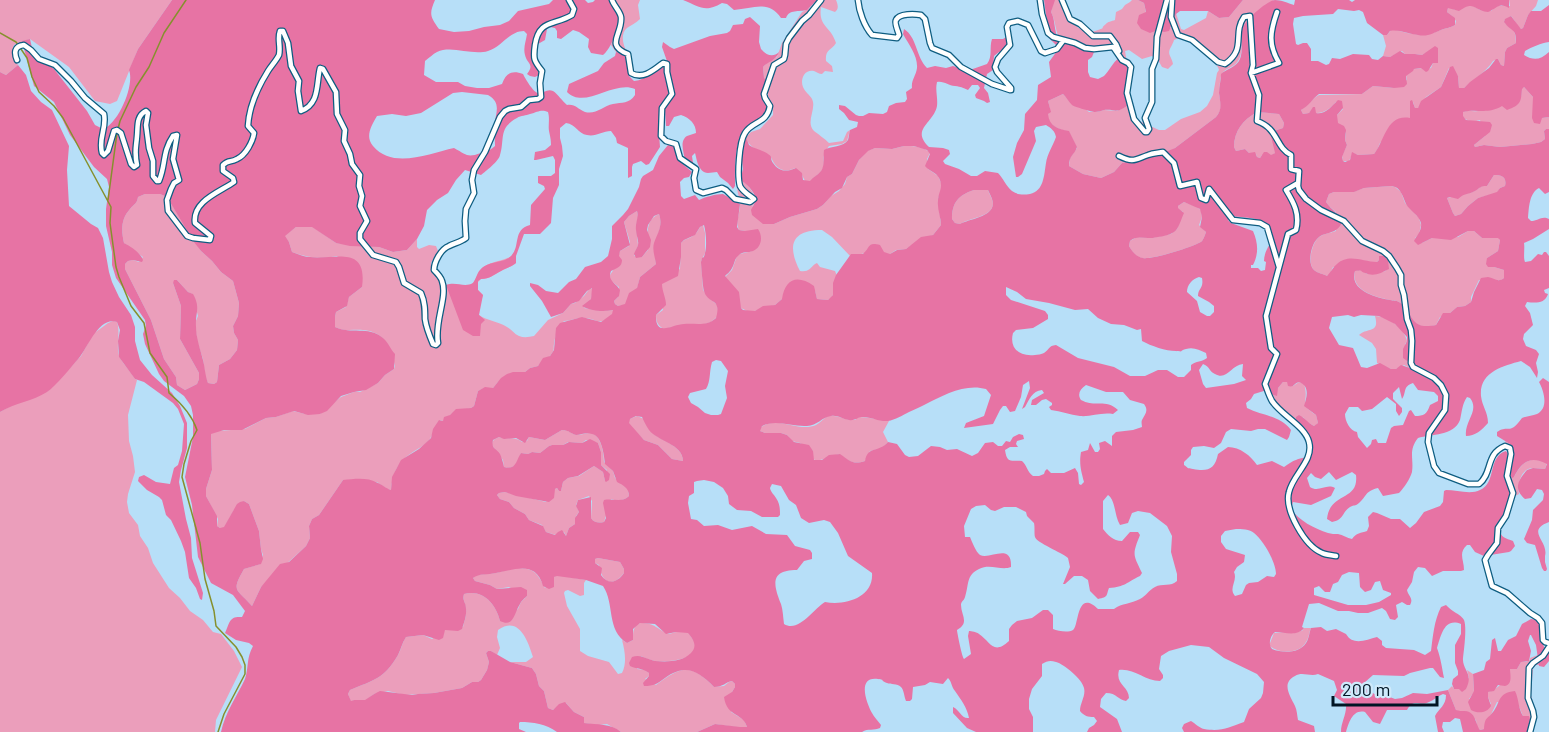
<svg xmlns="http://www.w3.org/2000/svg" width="1549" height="732" viewBox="0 0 1549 732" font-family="Barlow,sans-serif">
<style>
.green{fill:#eb9ebb}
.forest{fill:#e773a4;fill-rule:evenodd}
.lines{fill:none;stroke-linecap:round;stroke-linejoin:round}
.stream{stroke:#86902d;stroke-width:1.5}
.minor-casing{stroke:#0e5d81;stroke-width:7}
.minor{stroke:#fff;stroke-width:4.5}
</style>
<rect width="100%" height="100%" fill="#b7dff8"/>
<path class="green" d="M0,0h172l-34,49 -21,52 -7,3 -15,-3 -26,-34 -39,-28 -16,6c-3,8 0,13 4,20l-12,10 -6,-3z
M609,0h31l-2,5 2,14c-4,4 -9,6 -13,9 -7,6 -4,17 0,24l-3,2 -8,-2 -5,-7 7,-19v-9z
M817,0h19c2,5 3,9 -1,12l-14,-5c-3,20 10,19 15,36 -5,8 -11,6 -10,18l6,5 1,6 -8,-1 -3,3c-3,0 -5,-2 -8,-3 -10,-2 -14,9 -11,16 2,5 7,8 9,12 5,10 -7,23 2,32 4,3 11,8 15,12l14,-2 4,-9 3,-2 -3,11 -5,3 -13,2c-10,13 -2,15 -7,24 -3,5 -8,6 -11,11h-6l-3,-6 -7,-7c-11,6 -20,0 -24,-11 -10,-6 -22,-8 -25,-20l5,-5 9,-3 13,-14c1,-14 -9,-15 -4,-31l-5,-6 -1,-11 4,-4 10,-6 5,-14 20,-31 8,-4z
M1054,0h6c5,15 19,38 38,30 9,-3 1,-1 8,-6 1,-2 6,-3 9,-4l1,-8 6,-3 3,-4 5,-3 2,-2h6l6,3 2,10 12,17 13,-2 5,-15 5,16 3,1 22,-12 2,-7 11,7 10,-1 14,-17h31c-10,6 -31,22 -32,33 -1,9 1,21 -4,28 -4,7 -15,7 -17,15 -1,4 -2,16 -2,19 2,9 4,13 -3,22l-41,31 -7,4 -8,-1 -13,3 -16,7 -9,2 -8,9 -13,6 -18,-4 -14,-8 1,-8 7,-10 -8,-16c-10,-3 -27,-8 -19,-23l-2,-8 15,-7 9,10 7,3 5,1 5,4h9l6,-2 13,1 10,-5 1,-5 9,19 22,10h6l16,-11 19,-7 7,-6 6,-11 4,-22 2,-3c-2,-9 -18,-23 -27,-27 -4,-3 -10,-3 -14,-5 -7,4 -2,0 -6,7 -6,10 -1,9 1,19l-5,5 -6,-2 -4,-7 -6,-4 -10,3 -13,-9 -4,1 2,12 -8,-5 -2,1 -2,-6 -8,-5 -9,1 -37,-7c-6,-10 -5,-21 -10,-30z
M1509,0h29l-2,6 -8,9 -5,13 -2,1c-5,-4 -6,-9 -10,-13l-7,5c7,12 11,2 12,22l-9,5 -2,4 -1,14 -3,-1 -3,-6 -5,2c-7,11 -19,18 -29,27h-5l-1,-12 -9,-8 -8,19 -15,10 -8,11h-3l-2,-6 -3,16 -30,25 -3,7 -3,4 -16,1 -5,-2 -4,8h-6l-1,-5 5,-11 -2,-5 1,-7 -9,-10v-8l6,-6 -7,-7c-5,6 -13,12 -21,11v-6l-2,1 -4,5 -6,1 -2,-4c7,-5 11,-11 18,-15l43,-1 11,-8 21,2 13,-8 -1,-5 8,-6 8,-1 2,2 7,-2 2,-5 5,-1 -1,-6 -8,-5 -7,4 -7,-1h-10l-3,-3 -12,6 -7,-1 3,-10 -3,-11h4l5,-6c18,5 31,9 49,1 5,-2 9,-2 14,-5l1,-4 -4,-5 -5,-4 1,-4h4l3,2 11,-5 4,-1 10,6 11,1 5,-5h14z
M1524,87l9,10v14l9,7 7,-1v12h-3l-2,2 1,8 -4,3 -9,2 -32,3 -16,-2 -9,2 -1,-2 11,-9 -5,-16c-7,2 -12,2 -17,-3v-5c6,-2 9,0 15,-1 16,-2 29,-7 43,-14l1,-9z
M1257,112l22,2 5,9 -1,5 -9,3 1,22 -3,2h-10l-2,3 -3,-1 -1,-3 -7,-1 -4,-4 -9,2 -2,-4c0,-16 9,-27 23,-35z
M904,146c8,0 20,0 26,7l-3,6 1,10 10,7 4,9v5l-4,8 3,27 -8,10 -17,7 -10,7 -10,1 -6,4 -25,-1 -14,4 -19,-20 -10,-7c-31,0 -35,16 -22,41 9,1 9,-2 15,-7l2,-1 3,4 15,4 2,5 -4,19 -2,3 -3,2 -11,-1 -2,-8 -33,8 -7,6 -20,6h-8l-6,-3 -16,-31 7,-7 5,-14 3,-2 12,-3 -7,-20 -6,-1c-4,-9 1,-16 1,-25 0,-11 -6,-14 0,-25 9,4 15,14 15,23l-3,3 22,18 16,-7 27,-8 6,-4 8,-9 8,-5 6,-7 2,-7 5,-3 7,-14 8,-9 8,-3 17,1z
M1494,175c8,0 13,2 11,11l-5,2 -3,5 -19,5 -10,8 -7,8 -6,2 -2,-3 -6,-15 26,-6 9,-6h5z
M1391,186l4,1 6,5 4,11 14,15 2,7 -2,9 -4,4 7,5 10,-5 26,-1 10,-6h6l8,7h17l1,2 -2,11 -11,7 3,9h4l10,3v8l-3,2h-22l-8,17v5l-6,4 -8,1 -7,6 -10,4 -4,8c-28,7 -22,-14 -37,-23 -3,-2 -5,-1 -9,-2 -15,-3 -40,-10 -35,-29l6,-1 6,4 19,-3 -7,-11 -2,2 -44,5 -3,7 -3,2c-3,-2 -10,-3 -13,-6 -7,-7 -2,-26 4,-32 4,-4 12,-5 18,-7v-19l-7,-6 -3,-4 3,-8 5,-2h19l11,-4z
M974,190h14c1,4 5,9 5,14 -1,13 -24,14 -33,20l-5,-1 -3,-4c0,-16 6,-24 22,-29z
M145,194h15l7,3 34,54 11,10 9,11 12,9 6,22 -1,13 -5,10 1,7 4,7 -1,10 -7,9 -11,6 -2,17 -3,2 -6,-1 -3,-7 -2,-17 -6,-18 -2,-18 3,-7 -6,-22 -4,-2 -11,-12 -4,3 8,23 -1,33 19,34v6l-2,5 -12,6 -8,-5 -1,-8 -12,-18 -13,-39 -26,-51v-5l3,-3 5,-1 6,2 4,-5 -19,-14c-3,-13 -3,-24 6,-34 4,-5 7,-5 8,-12z
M1184,202l11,4 6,4 1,7 -3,8 7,7c-1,3 -2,6 -4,9 -5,5 -51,19 -60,17 -7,-1 -10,-7 -13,-12l1,-5 7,-4 14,1 20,-4 6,-5 6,-17 -6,-4 1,-2z
M637,211l1,7 -2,8 2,19 -4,11 8,1 6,-7c0,-13 -4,-30 11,-36 4,11 -1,18 -3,29 -1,7 -1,14 0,21l-16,13 -3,12 -12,16 -7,1 -3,-2 -1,-3 4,-4 1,-10 -9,-7v-5l4,-6 6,-18 9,-5 1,-4 -6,-20 5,-6z
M703,225l2,8v20l-4,8 2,29 5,7 9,8 2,10 -8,7 -6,2 -33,3 -8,2c-6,-3 -8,-7 -8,-14l7,-5 -6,-28 23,-13 1,-26c4,-5 10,-4 14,-9 4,-3 3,-6 8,-9z
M296,227h17l23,16 43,4 14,5 14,-2 10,-11v8l2,2 10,-4 7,1 2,5 -7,12c2,11 7,16 15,22 8,-3 17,3 24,0 8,-4 6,-14 15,-19 8,-5 18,-5 27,-10l4,7c-5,4 -10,5 -15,8 -8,4 -11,8 -20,8l-3,3v8l5,5 -4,12v8c8,6 19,6 28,12 4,2 7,7 12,9 5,2 10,1 15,0l14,-16 15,-7 8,-9 4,-1 9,-7 6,-8 3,1 -2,10 -7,9 18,3 12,-1 -1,4c-15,13 -14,5 -28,4 -7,-1 -14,3 -21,3 -5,7 -9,13 -10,23 -1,5 1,4 -2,9 -3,6 -10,7 -14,13l-8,2 -5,4h-7l-20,10 -5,6h-9l-6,3 -4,15 -3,2 -17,4 -11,9 -3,-1c-6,6 -6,14 -11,20 -5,6 -12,9 -19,14 -13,8 -18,22 -19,36l-4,-1 -10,-7 -34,-2 -24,35 -7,4 -3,7 1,12 -4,8 -45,41 -9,19c-16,-18 -21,-14 -8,-37l16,-5 3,-9 -2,-6 -2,-18 -10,-27 -5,-3 -10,9 -10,18h-4l-3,-2 1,-7 -12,-23v-7l6,-19 -1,-37 6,-2 28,-2 21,-11 10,-1 17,-6 12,3h15l21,-17 13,-5h6l18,-9 7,-8 9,-6 1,-3c-4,-19 -10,-34 -32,-36 -10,-1 -18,2 -28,-3v-10l1,-5 10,-5 3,-10 13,-10 -25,-31c-15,3 -30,2 -45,-4l-3,-10 -5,-6z
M1375,316c13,0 29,12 32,25l-2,3 5,24 -6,-3 -8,4h-5l-14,-6 -1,-14 -4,-6 -13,-8c8,-8 21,-1 16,-19z
M113,321l4,1c4,12 -2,26 3,36 4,7 11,14 15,21l2,1 -9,35 1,26 4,15 2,16 -7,22 -1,8 2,11 9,12 2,11 8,12 5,15 16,25 11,10 10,13 13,9 10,12 8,2 13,17 8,16 -26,53 -1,12h-215v-320l14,-8 34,-13 33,-35 12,-22 15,-11z
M1283,382h4l6,4 6,-4 5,2c6,19 -7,18 12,31l2,8 -2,2 -2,1 -7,-4 -4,-5 -7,6c-15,-10 -25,-16 -32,-33l14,-2z
M637,416l7,3c2,6 6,12 11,16 10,7 28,12 28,26l-11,-2 -14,-14 -14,-5 -19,-19z
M828,416c8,-1 15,3 23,4 10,0 0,-1 9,-3 3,0 25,3 29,4l-6,11 5,10 -6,6 -12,3 -5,10c-12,4 -16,0 -26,-7l-22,7 -4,-2v-8l-13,-8 -8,-2 -5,-6 -6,-2h-16l-5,-2v-3c17,-14 38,5 56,-3 4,-2 8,-7 12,-9z
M562,430c7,0 8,3 14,5 5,0 10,-2 15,-2 10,2 13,20 13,29l9,9 2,7 13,11 1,7c-5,5 -12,5 -18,3l-7,23c-5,1 -10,1 -13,-4l1,-17 -3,-5 -11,4 -2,5 3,7 -3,4 -1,8 -6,4 -3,8 -2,-4 -8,3 -10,-3 -4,-7 -13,-5 -4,-6 -11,-6 -5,-6 -9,-3 -3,-4 2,-2 6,-1 41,10 9,-13 2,-1 2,3h2l2,-9 5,-4 11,-2 15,-10 9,6 2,9 2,-11 -6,-5v-13l-3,-9 -12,-3 -4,3 -14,-1 -5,3h-11l-3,1 -9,7 -8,-1 -4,2 -7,-1c-3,9 -6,17 -17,14l-1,-7 -11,-15c0,-5 3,-6 7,-8 8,3 16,-1 23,5l5,-1 2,-4 16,3z
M1505,441l5,3 2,3 2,30c8,-15 16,-22 33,-14l-2,6c-5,0 -12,-2 -17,0 -8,4 -11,17 -9,25l-4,2h-4l-6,-22 3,-20z
M598,558l22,4 4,7v4c-12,15 -22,10 -25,-8l-4,-2v-4z
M514,568c20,0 22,3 31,20l8,-9 1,-2 3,-2 29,5 -2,3v12l-4,1 -12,-6 -3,1 -1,2 3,13 13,23v22l8,5 21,6 9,12 4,-1c5,-10 3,-22 0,-33l5,3 6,-3c0,-9 0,-13 7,-17 16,0 16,6 29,11l7,-2h12c2,4 7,9 7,13 2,16 -30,17 -40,16 -5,-1 -10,-3 -14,-5l-4,13 8,1 4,3v3l-4,3 11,6c26,-19 34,-22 58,2l10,-1 5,-4 3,-1 3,3v3l-3,5 -1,20 13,8 3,7 -5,1 -27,-4 -18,8h-76l-14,-8 -9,1 -14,-2v-6l-10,-5 -8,-9 -8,3 -5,4 -5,-2 -4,-17 -5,-5 -3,-12 -4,-6 -22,-6h16l7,-5c-5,-16 -14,-42 -35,-27l-1,7 3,11 -3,7 -6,-4h-3l-2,2 3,9 -2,8 -6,10 -3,2h-6l-10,6 -28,5 -29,2 -17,-4 -14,3 -8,6h-12l-3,2 -3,-8 2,-4c24,-10 34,-11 48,-35 3,-5 4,-12 8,-18l17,-2 9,4 13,-9 18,-3c1,-5 3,-10 3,-14 1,-8 -4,-12 -2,-19 19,-5 32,10 36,27l18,-12 3,-7 6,-6 -18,-9 -12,2 -7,-4 -15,-4 -2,-3 3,-3 20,-2z
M1304,628h7c-2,4 -2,10 -5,14 -6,12 -27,12 -36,4v-3l4,-10 28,-2z
M1538,655l1,10h-3l-3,3 -2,27 6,22 -4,11 -8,-12h-2l-5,-12 -21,-2 -13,27 -4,1 -3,-3 -1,-7 -11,-9 -6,1 -3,-2 -8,-20 4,-4 2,3 15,-11 -2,-8 6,4 1,18 -5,7 22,5 -3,-7v-5c9,-2 16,-11 22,-18v-5h7l4,-7h5l4,-2v-2z"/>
<path class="forest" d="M172,0h263c-6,14 -5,16 4,29l15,3 15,-1 15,-4 16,-2 9,-4 9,-10 31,-7 4,-4h32l3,3 5,-1 2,-2h14c3,6 9,11 9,18 2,9 -8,32 -15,37l-12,-2 -3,-6 1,-8 -10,-7 -6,-2 -12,9 -4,-1v-7l-2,-3 -5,-1 -3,2 -2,11 -7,4 -5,1c-3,10 -2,17 5,25l1,5 -4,2 -5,-1 -3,-2c8,-10 0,-10 -2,-19 -2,-7 1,-14 2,-21l-3,-3c-15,0 -22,16 -36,20 -16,5 -36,-6 -51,1 -4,2 -8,6 -12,9l-1,14 12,7h22l7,4 12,2h12l13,-4c4,-11 10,-14 21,-10 2,4 10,18 15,19 5,1 9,-5 15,-2 5,3 9,10 14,14 9,-1 10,4 18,7 11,3 18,-6 28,-8 9,-2 16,0 22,-9v-6c-22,-9 -50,21 -68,3l2,-8 29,-13 6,-8 11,-7 1,-4 11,3 2,21 5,5c13,-1 22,-13 34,-17l-6,-17 1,-5 7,5 4,2 36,-13 17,-3 3,-2 3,-6 10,-1 2,-5 5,-2 10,9 -1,16 2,7c5,6 12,9 18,3 -3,9 -11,9 -16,15l1,11 2,2 -4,17 7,10c-8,14 -9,10 -21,19 -14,10 -13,44 -13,60l-2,3 -5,-6 -8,-6 -3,-5c-3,0 -6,1 -9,1 -10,-1 -11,-13 -13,-20l-3,3 1,7h-2l-6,-3c-1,-7 -6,-19 2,-24 3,-1 6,-2 9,-3 0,-9 -6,-15 -15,-18l-7,2 -5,9h-3l-1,-16 -1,-3 -5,27 1,13 -11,17 -3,1 -5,-4 -8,3 -1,3v9l-4,2v-30l-11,-5 -1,-5 -5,-7c-9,0 -15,6 -24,4 -9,-1 -11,-11 -21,-12l-6,5v10l2,8 1,10 -4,13v16l-6,13 -2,25 -11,11h-16l-8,22v7c-5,4 -10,5 -15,8 -8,4 -11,8 -20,8l-3,2v9l5,5 -4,20 6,5 -4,4 -1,12h-7l-10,-6 -17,-45c10,-4 18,3 27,-2 3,-4 4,-10 7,-13 8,-10 23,-6 31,-14 10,-10 1,-26 19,-31l1,-20 14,-16 -1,-3 -6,-3v-7h13l4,-3v-13l-2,-4 -17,4h-2l1,-8 10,-2 6,-5c0,-6 -1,-9 -2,-14 -1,-6 1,-12 -1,-19 -7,-3 -10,0 -18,2 -4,2 -9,1 -13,4 -19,10 -12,21 -17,37 -1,6 -14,16 -19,20l-16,-5 -9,10 -8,13 -11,7 -10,10 -3,16 -7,13 -10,11 -14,2 -14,-5 -29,-1 -14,-3 -24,-16h-16l-11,9 4,6 3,10c6,2 11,5 18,5 24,3 58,-13 52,30l-13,10 -2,9 -11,6 -1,5v10c17,8 32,-2 48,11 6,5 7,11 12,16l-1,15 -9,6 -7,8 -12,7 -12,2 -13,4 -14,15 -7,3 -12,1 -14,-4 -18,6 -10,1 -24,12h-18l-13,4 1,36 -6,19v7l11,20v10l3,2 4,-1 13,-23 3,-2 4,-1 5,3 10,27 2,18 2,10 -2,5 -17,5c-13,23 -8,19 8,37l9,-19 19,-23 9,-2 17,-16 4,-8 -1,-12 3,-7 7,-4 24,-35c12,-1 24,-3 35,3 5,2 7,5 13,7l1,-13 9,-17 18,-11 12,-11 2,-9 6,-9 4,1 1,-4 6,-2 6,-6 15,-1 3,-2 4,-15 7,-4 8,1 8,-10 6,-4 6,-2h12l5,-4 8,-2 5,-8 7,-2 4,-6 2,-22 4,-5 22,-6 19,5 11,-8 1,-4c-10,2 -23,1 -31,-4l9,-7 1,-11 -5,3 -8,10 -8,3 -8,9 -12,4 -9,-16 -12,-15v-3l8,2 8,6 12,2 11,-11 7,-3 9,-12 16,-5 7,-6 4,-17v-13l11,-11 5,-6 11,-22 2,-8 2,-3 10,-6 6,-14 9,-11 7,1 2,13 15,13 -3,5 -5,1 -4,4 1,14 3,3 11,-4 4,5c6,-3 17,-6 24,-6l17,10 -3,23 2,3 6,1 13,-2c5,7 4,18 -5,22 -5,2 -10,0 -14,4 -5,4 -4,8 -7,13 -1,3 -5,6 -7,8l14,16 2,16 2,2 12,1 8,-5 12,-1 7,-6c3,-20 15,-25 32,-13l3,13 11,1 5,-5v-12l3,-8 15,-21h12c8,-7 4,-12 17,-9l4,7 6,2 7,-4 9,-1 15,-12 12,-2 8,-10c0,-8 -4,-16 -3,-24 0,-9 6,-13 1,-23 -3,-6 -10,-7 -14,-12l5,-12 -3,-4 -13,-4h-10l-12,3 -17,-1 -7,3 -9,9 -7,14 -5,3 -5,11 -7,4 -12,13 -6,4 -27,8 -16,7h-11l-11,-9 -1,-5c1,-3 4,-6 4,-9 2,-8 -9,-18 -15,-21l3,-11 -2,-17 5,-15 3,8c5,4 14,5 19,9 6,4 1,3 5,9 6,9 14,9 23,5l6,5 1,7 7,1c3,-4 8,-6 11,-10 4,-5 2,-15 3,-21 6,-4 20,-3 24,-10 1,-3 1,-7 2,-10l7,-3 1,-5 -9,-2 -5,-7 -5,-4v-4l6,1 11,9 3,1h4l6,-3 14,1 4,-2 2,-6 7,-3 9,-1 2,-3 -1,-7 6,-4c-1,-8 4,-12 5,-20 1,-12 -8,-23 -14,-34l1,-5c13,8 12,28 23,39l8,-2 11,2 7,-2 14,5 20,-7c6,-8 2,-16 5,-25h11l5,-3 2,5 -3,10 -8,1 -5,4 -1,14 -6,4 -3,14 4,5 2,9 -3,1 -3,-2 -8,-3 -1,-3 5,-7 -2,-3h-6l-4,5c-7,-3 -6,-3 -13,-4 -7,0 -10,-5 -18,-4 -2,8 1,16 0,24 -3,17 -27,23 -8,41l14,1 6,2 1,4 -7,7 2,3 14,5 12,7h6l8,-5 13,2c5,5 8,13 14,18 6,4 11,4 18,3 14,-3 14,-19 16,-31 1,-9 7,-17 10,-26 -1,-6 -5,-9 -10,-12l-10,2 -2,4 2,10 -14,33 -4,3h-2l-3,-20 4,-14 7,-13 1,-16 12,-14 1,-15 13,-8 -2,-15 8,-11v-5l-8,-8 -5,-38h11l-4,12c4,7 3,16 6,24 4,8 27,11 36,14l1,2 -2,5 -4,3v12l2,5 8,2 6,-3c5,-5 9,-14 15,-18l10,8 -4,21 2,19c-12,8 -11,3 -23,4 -3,1 -6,2 -9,2 -3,0 -20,-5 -23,-7 -3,-3 -6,-8 -9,-11l-15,7 3,11 -3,2c1,12 10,15 21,17l8,16c-3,9 -8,8 -8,19l14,8 18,4 13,-6 8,-9 9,-2 21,-10h16l7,-3 41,-31c7,-9 4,-14 3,-24 0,-6 2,-13 2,-19 5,-5 16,-7 19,-15 3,-8 1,-19 2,-28 1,-9 24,-30 33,-31 6,0 13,3 19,5l1,-5h54l3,2 3,-2h154v8c-11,-6 -11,0 -21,4 -16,-2 -13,-12 -29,-1l-11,-3 -1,4 8,6v7c-5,3 -9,3 -14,5 -8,3 -13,7 -23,5 -9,-1 -20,-6 -28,-4l-3,4h-4l-16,-12 -4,-11 -4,-2 -5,1 -16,-2 -5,5 -30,2 -9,2 -1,6 3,20 2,1 5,-2h4l4,6v12h7l8,4 3,-1 3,-6 8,1 13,-5 16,1 3,4 6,1 5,-4 7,1 10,-6 5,3h10l7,1 13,-9 3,2v15h-5l-5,8 -2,1 -5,-4 -7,1 -1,2 -7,5 1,8 -3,3 -10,1 -21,-2 -11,8h-43c-7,5 -10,12 -18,16l2,4 6,-1 4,-6h2l1,6c9,2 16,-7 22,-13l4,1 1,7 -6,7 1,8 6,3 2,4 -1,10 2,5 -5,12 1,4 2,1 5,-2 2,-8 6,3 16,-1c11,-13 12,-40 36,-36v-17l2,-1 3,8h3l3,-7 20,-14 9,-20 3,-1 5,10 1,12h5l6,-6 19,-14 7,-9h2l3,6 3,1 1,-14 2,-4 9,-5c0,-16 -4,-10 -12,-21l1,-3 6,-3 10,13 2,-1 5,-13 3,-4h10l8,-6v37c-8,1 -17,5 -24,9l-1,4c10,6 16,5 25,-3v65l-7,1 -2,6 -6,-1 -2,-5 1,-21 -9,-10 -2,2c-1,13 -1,16 -15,21l-5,-4c-15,9 -25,2 -39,6v4l3,4 24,2 2,3 -2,7 -16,13 1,2 9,-2 16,2 32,-3 9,-2 4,-3 -1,-8 2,-2h3v63l-4,2 -6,-6c-10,5 -10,20 -11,30l3,3c7,0 11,-6 18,-2v10l-16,10 -9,4c1,6 -1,14 1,19l6,-1 7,-7 4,1 2,-3h2l3,4v32l-5,2 1,3 3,1c-3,10 -13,9 -21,8l-2,4 5,7 3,12 -9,9 -1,5 3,7 10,4 3,4 -3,9 2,9 -1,6 -7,-11 -9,-6c-18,5 -42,11 -40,35 1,10 7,16 7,27 -6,7 -13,13 -22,13 -2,-15 14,-25 4,-38l-3,-1c-5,7 -5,15 -7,23 -6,16 -29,14 -42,18 -10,13 -4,20 -6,34 -2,7 -8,16 -13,21l-16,3 -5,-8c-13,3 -11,8 -19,15 -5,4 -4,1 -9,4 -8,5 -6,13 -18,15l-5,-3c3,-28 32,-17 29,-44l-4,-3 -16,8 -7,-8 -8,7 -6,-2 -4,-4 -4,5 3,9c9,6 16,-4 25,1l-4,8 -20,9 -18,-3 -2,7c7,11 24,20 37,24 3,1 7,1 10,1 5,1 9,4 14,5 4,-6 9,-6 15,-8l2,-5 -1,-9 5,-5 4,1 14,6h9l10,9 6,-5 8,-11 16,-6 3,-4 1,-11 2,-1c10,0 25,5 34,0 17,-7 7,-33 26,-39l2,3 -3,20 5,16 1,6 -11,33c0,9 6,9 13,12l2,5 -4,5 -2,1 -25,4 -9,-4 -5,-7h-3c-9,8 -3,15 -3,25l-3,1h-18l-11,5 -7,-8 -7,-1 -4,5 -2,10 -5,8c1,6 7,8 3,15h-3l-5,-3 -6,3 2,12 -3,3 -5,-1 -4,-8 -4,-3 -14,5h-10l-9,-2h-11l-19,-8 -10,1 -7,23 2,1c-7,9 -19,4 -29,4 -5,4 -7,12 -3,17 10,4 27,5 34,-6 3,-4 3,-10 5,-15l10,-1 6,4 9,-2 10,5c7,12 20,6 31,3l5,4v4l4,3 28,2 11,5 6,-4c2,-15 3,-30 10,-44l5,-2c2,2 4,4 7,6 4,3 8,4 11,9 3,7 0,30 -1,38 -1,12 11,15 3,31l-4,3 -3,-3h-5l-2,-5 1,-5 5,-4v-4l-3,-8v-18l6,-11v-10c-17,-7 -20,12 -24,24 4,11 5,20 7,30l-4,-1 -7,-9h-3l-20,5 -6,3 -31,-1 -9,8 1,5 11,7 11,1 8,3 7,-1 11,-5 14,1 21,-4 8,20c3,1 6,1 9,1 11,1 10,12 15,19l4,-1c1,-13 3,-9 9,-17 8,-10 4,-19 22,-21 4,8 3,17 8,25h6l1,3 -2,13h-65l-3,-13 -5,-1 -5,4h-7l-1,5 2,5h-6l-3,-16c4,-8 11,-10 11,-21l-3,-1c-5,2 -9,6 -14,8 -10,5 -15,-5 -22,8h-20l-7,14 -7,-2 -8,-10c-12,-3 -16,10 -19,20h-5c0,-10 6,-18 5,-28l-12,-8 3,-6 -3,-9 -16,-7c-8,3 -16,-3 -23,2 -14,7 -5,20 0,30 2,4 2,9 3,14l16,6 1,6h-131l-2,-4 2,-4 7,-3c4,2 8,7 13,8 18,3 25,-2 40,-7l5,-13 12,-11 2,-5 1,-11 -7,-8 -33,-16 -15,-11 -18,-2 -22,6 -8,5 -2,13 4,6v3l-3,3c-15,0 -26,-13 -41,-11 -4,15 10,16 10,28l-3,3c-8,-1 -9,-8 -20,-8l-5,6 -1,8 17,12 5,13h-35l2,-4 5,-3 3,-4 -3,-4c-6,0 -10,-1 -14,-6 0,-8 6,-15 4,-23 -1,-8 -20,-24 -28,-26 -6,-2 -9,-1 -14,2v12l-10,13 -3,10v10l4,8v15h-57l-9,-4 -14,-15v-6c7,3 8,12 16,11 -2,-11 -8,-18 -14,-27 -4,-5 -3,-9 -7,-13l-5,6 -13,-2 -5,3 -12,2 -1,12 -2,2h-4c-2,-5 -2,-11 -5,-14 -4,-4 -10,-2 -14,-4 -8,-3 -1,-3 -9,-4 -22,-3 -11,25 -6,34 2,4 6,8 9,12l-1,3c-6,3 -12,0 -18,4h-173h8l18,-8 25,3h7c-4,-15 -20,-9 -23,-30l8,-5 3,-5v-3l-3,-3c-6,1 -9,6 -18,6 -16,-16 -28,-24 -49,-9 -8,6 -11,8 -21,8l-1,-3 6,-7v-3c-6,-5 -13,-4 -19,-7l-1,-3 3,-6c9,-3 14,2 23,4 12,1 27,1 36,-8 7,-7 2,-14 -3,-20l-12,-1 -10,2 -11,-10 -15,-1 -7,6v11l-6,3c-21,-13 -12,-39 -24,-57l-17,-6 -29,-4 -3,1v10l-5,2 -6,-3c-7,-26 -29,-16 -47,-13 -8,2 -17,0 -23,5l2,3 15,4 7,4 24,-2 6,3v6c-2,2 -6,5 -7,8 -6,9 -6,24 -20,17 -4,-17 -17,-32 -36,-27 -2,7 2,8 2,15 1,6 -2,14 -4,20l-4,2 -13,-1 -2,8 -4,2 -16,-5 -17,2c-4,6 -5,12 -8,18 -14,24 -24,25 -48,35l-2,4 3,7 3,-1h11l9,-6 6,-3 32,4 6,-1 16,-1 28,-5 10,-6h6l3,-2 6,-10 2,-8 -3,-9 2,-2h3l19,11 22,6 4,6 3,12 5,5 4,17 5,2 6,-6 6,-2 9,10 10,5v6c14,2 26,0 37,9h-64c-11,-8 -24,-10 -37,-10l-1,1v6l7,3h-305c4,-19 16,-36 24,-53 4,-12 1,-20 8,-33l-4,-3 -13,-3 -11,-7c5,-11 4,-17 17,-16l3,-6 -12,-16 -22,-12 -13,-26 -6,-52 -7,-28 8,-40v-22l-2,-9 -7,-10 -20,-15 -5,-7 -14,-30 -2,-10 3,-8 -1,-6 -29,-42 -4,-13v-13l-6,-26v-17l3,-22 -2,-8 -13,-12 -24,-32 -16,-33 -20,-16 -12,-45 8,-2 4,18 16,9 4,3 33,42 8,14 8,4c15,-5 32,-44 26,-59l9,-21zM462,92l26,3c12,7 9,15 7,26 -1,8 0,17 0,25 -4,4 -8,5 -14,7 -14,5 -14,2 -27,-5 -24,5 -61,22 -81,-2 -8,-9 -2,-20 4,-30l15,-2 14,2 15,-3 32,-20zM1257,112l22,2 5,9 -1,5 -9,3 -3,5 4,17 -4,2 -4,-3h-3l-4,6 -3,-1 -2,-5 -6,1 -4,-4 -9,2 -2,-4c0,-16 9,-27 23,-35zM1494,175c8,0 13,2 11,11l-5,2 -3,4 -19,6 -10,8 -7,8 -6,2 -2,-3 -6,-15 3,-1 8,2c8,-7 10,-4 17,-8 5,-3 5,-5 12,-5zM1391,186c5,1 6,1 9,5 3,4 4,9 6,13 4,7 13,11 15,19 1,8 -4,12 -7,18l4,4 14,-7 19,2 17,-9h6l8,7h16l2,2 -2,11 -11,7 -1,6 2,3h6l10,3v8c-6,5 -10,0 -16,-1 -2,0 -5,1 -7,1l-7,14 -3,10 -6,4 -8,1 -7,6h-7l-7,12c-28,6 -22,-14 -37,-23 -3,-2 -5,-1 -9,-2 -15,-3 -41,-10 -35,-29 9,-1 3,-1 10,2 9,4 16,0 24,-4l-1,-9 -4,-4h-5v4l-2,2c-14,0 -28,-9 -40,2 -4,3 -6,8 -10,12 -3,-2 -10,-3 -13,-6 -7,-6 -3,-25 3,-31 7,-8 19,-4 24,-15 0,-10 -10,-14 -15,-22l3,-8 5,-2h20l10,-4zM974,190h14c2,5 5,9 5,14 -1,13 -24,15 -33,20l-5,-1 -3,-4c0,-16 6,-24 22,-29zM145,194h15l7,3 27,45 7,9 11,10 9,11 12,9 6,22 -1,13 -5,10 1,7 4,7 -1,10 -7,9 -11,6 -2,17 -3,2 -6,-1c-3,-8 -3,-15 -5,-23 -3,-12 -7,-22 -7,-34 -1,-13 5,-18 -3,-32l-5,-2 -11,-12h-3l-1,3 8,23 -1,33 19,34v6l-2,5 -12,6 -8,-5 -1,-8 -12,-18 -13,-39 -26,-51v-5l3,-3 5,-1 9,2 1,-2c-3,-8 -12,-13 -19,-17 -3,-13 -3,-24 6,-34 4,-5 7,-5 8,-12zM1184,202l16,7 2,8 -2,10 6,5c-1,3 -2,6 -4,9 -5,5 -51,19 -59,17 -7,-1 -11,-7 -14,-12l1,-5c6,-5 11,-3 18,-3 5,0 5,0 10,-1 21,-3 19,-8 26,-24l-6,-5v-2zM637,211c2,7 -2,12 -1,19 0,5 3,10 2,15 -1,3 -3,6 -4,9l2,4 6,-1 8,-10 1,-7 -4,-10 1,-5 6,-9 5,-2c4,12 -1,18 -5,29 -2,7 1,14 2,21l-16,13 -3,11 -8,5 -4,11 -7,2 -3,-2 -1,-3 5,-5 1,-6c-4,-7 -13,-9 -9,-19 6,-3 11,-4 11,-11l-3,-4 1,-5 10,-6 -6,-23 5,-6zM1231,216c20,3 45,-1 39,28 -3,4 -6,11 -6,17l2,1 -1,8 -4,1 -3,-3h-7v-3h2c6,-12 5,-22 0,-34l-22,-8 -3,-3zM704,225c2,7 3,21 1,28 -2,9 -2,0 -4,9 0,3 2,26 3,29 4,14 18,6 12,27 -10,9 -20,5 -32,6 -11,0 -29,14 -28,-9l10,-10c0,-7 -4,-14 -4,-21l16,-8 3,-19v-14l3,-3 11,-5 5,-8zM1199,277l3,1c2,11 -4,10 -4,18l11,6 5,4v6l-4,4h-3l-7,-4 -3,-11 -10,-9c0,-7 5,-13 12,-15zM1006,287l11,5 9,7 23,4 26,7 13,-1 10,9 13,6 13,1 13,5 4,-1 1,12c9,5 24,10 34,10 9,1 2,0 10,-2 8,-2 13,1 20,4l1,5c-5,4 -11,3 -16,7v5l-7,7h-6l-11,-7h-9l-13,6h-15l-16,-9 -36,-9 -22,-13c-8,1 -6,4 -12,8 -2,1 -7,2 -9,2 -16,2 -26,-7 -22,-22l3,-3 17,-2 15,-9v-4l-3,-4 -34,-11 -5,-5zM1348,315l6,2 7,-2 18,1 16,8 12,13v4l-4,8v9l7,5v5l-9,-3 -5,4h-5l-11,-6 -13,5 -6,-1 -8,-19 -14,-3 -10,-17 3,-11zM716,360l5,1 7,10 -3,15 2,12 -6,16 -3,1h-7l-6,-2 -7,-6 -7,-4 -3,-6 2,-4 16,-4c5,-8 3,-17 6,-27zM1203,364c8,3 5,7 12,10 12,7 16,-9 28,-10l-1,12 4,4 -12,4 -28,4 -3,-4 -4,-14zM1029,381l1,7 -8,21 3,-2c4,-7 7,-16 17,-17l2,3 -12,7 -1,5h5l6,-5 4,-1 6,4v2l-3,2 2,3c10,1 19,5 29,6 11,1 21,-4 33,-2l5,-4c-13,-12 -22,-2 -37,-10 -4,-6 -1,-11 5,-15l20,7h17l7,8 14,4c5,7 1,10 -2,16 -1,2 0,5 0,7l-9,3 -17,2 -4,4v10l-7,-5 -6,2 1,6 -2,3h-3l-5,-9 -2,7 -7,2c-2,12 0,18 3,30l-3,3 -2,-1 -1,-11 -3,-5 -11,5h-13l-4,-4 -2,2 -1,3 -5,2h-6c-6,-4 -6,-11 -11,-15 -11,-1 -15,3 -17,-11l5,-3h8l-2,-3 1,-3 7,-2 -1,-4 -4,-1 -6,3 -3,5 -4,-1 -4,5h-4l-5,-4 -8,1 -7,10 -6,3 -15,-7 -10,1 -7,-3 -9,-1 -13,10 -9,1 -4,-2 -8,-11 -9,-2c-9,11 -20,3 -23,19 -12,4 -15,0 -25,-7l-11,1 -7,5h-8l-1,-9 -4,-6 -15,-3 -7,-7 -6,-2h-16l-5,-2 2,-5c15,-7 29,1 45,0 10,0 15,-9 24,-10 7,-1 11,3 18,4 5,1 8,-2 12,-3 9,-1 18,5 27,4 7,-1 15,-6 21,-9 6,-3 12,-5 17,-8 17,-9 40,-21 60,-15l5,6 -7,21 -18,7 -2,5 29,-4 7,-14 3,-4h3l4,6 5,-1 6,-14 2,-12zM1283,382h4l1,4c6,2 6,-3 11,-4 11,4 8,15 5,24l12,9 2,8 -4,3c-6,-3 -9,-8 -15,-11l-3,2v5c6,6 24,23 14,33 -4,3 -10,3 -14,5 -4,1 -9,5 -12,7l-12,-6 -15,4c-6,-9 -17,-18 -29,-18l-10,7c-3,15 -10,18 -25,15 -8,-2 -2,1 -9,-4v-3l7,-7v-5l2,-3 11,-1 10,2 7,-5 5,-11 5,-3 20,2 7,-2h7l22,11 2,-3 2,-7c-11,-15 -29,-14 -44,-22l-1,-5 5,-4 3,-5 13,-4 4,4 6,2 1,-8zM1413,383l5,7 16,2 4,4v5l-8,4c-3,9 -6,11 -15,11l-4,-6 -2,1 -6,14 -9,1 -3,2 -5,15h-8l-2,-4 -4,1 -1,4 -4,4 -9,-11 -1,-5c-7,-1 -12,-11 -12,-18l4,-7h9l4,4 10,-2 15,-12 9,7v7l3,5 3,-4v-4l-9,-9v-6l6,-6 3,12c5,-7 0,-12 11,-16zM636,416l6,1c2,4 4,9 7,13 8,11 34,14 34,31l-11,-2 -14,-14 -14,-5 -15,-17 1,-4zM562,430c7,0 9,4 14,5 5,0 10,-3 16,-1 10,2 12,21 13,30l8,7 4,11c6,3 12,6 12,14 -7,7 -16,2 -25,4l-1,3 3,15 -2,4c-5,1 -10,1 -13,-4v-21l-13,3 -2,6 3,6 -4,6v6l-6,4 -3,8 -4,-6 -4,2 -3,3 -9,-3 -3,-6 -14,-6 -4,-6 -11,-6 -5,-6 -9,-3 -3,-4 2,-2 6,-1 11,4 33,6 5,-4 1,-9 2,-1 2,3h2l2,-9 5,-4 10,-2 16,-10 9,6 2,9 1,1 3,-2 1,-6 -9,-9v-13l-3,-9 -8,-4 -8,4 -13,-1 -6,3h-11l-3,1 -9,7 -8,-1 -4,2 -7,-1c-5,7 -4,17 -17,14 -1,-4 -2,-9 -4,-13 -4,-6 -9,-5 -7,-14l6,-3 5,2 12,-1 9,5 4,-6 16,3zM704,480l10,2 9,6 5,8 1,8 8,6 14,1 11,6h16l2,-2c0,-6 0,-11 -4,-17 -2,-4 -5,-5 -6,-10l2,-4 9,2 8,14 7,5 5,13 8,5 15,-3 6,2 8,11 10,23 24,17c2,25 -28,33 -47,29 -12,7 -26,31 -41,22 -1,-7 -1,-14 -3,-20 -8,-20 -11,-34 16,-34l7,-9 8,-2v-6l-2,-3 -15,-4 -8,-11 -21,-1 -14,-8 -20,4 -14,-5 -14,1 -7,-6 -6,-1 -3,-16 1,-7 5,-3v-11l3,-1zM1108,495c8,6 6,20 12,30l8,-2 4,-10 6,-2 12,2 17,13 5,10 -1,16 6,22v7c-6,6 -15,2 -22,6 -6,3 -9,9 -15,12 -9,5 -18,4 -26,10h-16c-22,-21 -19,18 -25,21 -5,3 -15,1 -20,-1v-14l-5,-5h-5l-11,8 -15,3 -5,4 -3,4v12c-16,15 -19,0 -30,-7 -2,-2 -8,-3 -10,-3l-1,5 3,18 -7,5c-2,-2 -7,-27 -7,-29 13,-7 4,-15 4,-25 0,-4 3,-4 4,-8 4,-12 1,-22 14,-28 11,-6 22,2 32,-2 1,-25 -21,-7 -31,-12 -4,-3 -8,-13 -10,-18h-5l-1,-11 7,-17 5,-3 9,-1 6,5 4,1 9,-4h12l10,5 1,4 7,7c1,4 0,11 1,14 2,6 26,15 33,21l2,9 -7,17h2l9,-8h8l6,4 2,11 8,8c11,-2 8,-4 11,-11 16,-1 18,-6 31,-12l2,-3c-9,-19 -10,-18 -2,-38l-2,-3h-8l-8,9c-9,0 -14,-6 -19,-12v-28zM1236,529c5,0 14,0 18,4 9,7 22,29 22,41l-2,3 -7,-1 -9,6 -9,1 -3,2 -4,9 -7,2c-7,-8 3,-15 -1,-24l3,-5 7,-5 1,-7 -19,-6 -5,-7v-6l4,-5zM598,558l22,4 4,7v4c-7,10 -16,12 -23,2l1,-7 -7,-5v-4zM1349,572l10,1 1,14 5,5 6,-2 4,-8 5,-1 3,9 8,3v2l-12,7 -13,3h-18l-34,-10v-7l5,-2 6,6h5l3,-8 5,-2 4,-7z
M683,0h134l-10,10c-8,2 -18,-1 -21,8h-5c-12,-18 -27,-10 -47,-8l-7,-6 -5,-1c-17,10 -22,4 -39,-3z
M1138,0h105l-14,17 -10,1 -11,-7h-28l-4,3 -7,17 -5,1 -6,-2 -8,3 -9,-4 -4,-6 2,-8 7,-3 -2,-9z
M18,65l8,10 5,16 10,11 11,8 17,36 -2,24 2,36 22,18 7,4 5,10 6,34 3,10 7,15 12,18 4,12v14l5,19 12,15 20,18 8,13 7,17v25l-6,22 -2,12 7,37 5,19 1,20 11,35 -1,7 -2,-1 -4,-11 -7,-10 -4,-26 -4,-11 -10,-21 -5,-5 -4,-15 -3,-3 -12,-7 -9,-9 1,-4 5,-2 12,7 14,2 4,-16 4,-3 4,-14 2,-27 -6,-15 -5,-6 -29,-21 -9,-3 -16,-22 -1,-16 2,-11 -3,-8c-18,-6 -29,25 -38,36 -7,8 -23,28 -32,34 -14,9 -32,11 -47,20v-340l6,3z
M1543,378l6,4v140c-24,9 0,19 -4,34v6l2,7 -1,2h-2l-2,-3 -7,-23 -8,-2 -3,-4 8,-19 1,-10 10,-10 1,-6 -2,-4 -5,-1 -6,9 -6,1c-12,-10 -7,-19 2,-29l6,-2 12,1 2,-5c-17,-9 -25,-2 -33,13l-2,1 -3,-5 3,-26 -2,-3 -13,-8v-4c12,-8 12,4 25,-14 5,-2 10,-2 15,-4 12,-6 7,-23 2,-32z
M1531,619l6,1c6,7 3,18 7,27l5,2v12l-5,6 -5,-1 -3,-21 -5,-10h-1l-2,6 3,10 -2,10 -8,1 -4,7h-7c0,5 3,15 -5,17 -2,0 -5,-1 -7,-1l-4,6 -6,1v5l3,9c-4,7 -13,8 -20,4l-3,-8 6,-11 -1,-17 11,-4 2,-8 4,-3 2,-19 3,-2 3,13h3l7,-11 8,-4 6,-12z"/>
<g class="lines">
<path class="stream" d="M0,33l16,9 3,4 8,12 5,19 7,15 15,14 9,12 48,89 -1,16 6,44 3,10 12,29 13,17 6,30 17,24 2,16c12,10 23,22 28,37l-6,11 -7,23 -2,13 18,66 5,36 9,32 2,15 20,21 6,10 3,8v9l-21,40 -6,18
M118,129l2,-8 16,-34 13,-20 15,-34 22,-33
M108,200l9,-67"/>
<g class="minor-casing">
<path id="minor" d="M612,0c2,6 8,11 9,17 2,17 -17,28 7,37l3,19c12,7 23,-3 32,-10l4,1v8l5,22 -10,14 -1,28 5,5 10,3 4,14 16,11 -2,9 2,12 7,3 19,-5 4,2 9,9 15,3 4,-3c-5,-4 -11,-7 -14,-13 -3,-10 -1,-44 5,-53 7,-12 22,-9 25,-27l-5,-8 -1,-4 10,-29 10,-6 1,-4 1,-11 3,-6 13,-17 7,-6 12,-15
M858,0c1,11 6,26 14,35l25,3 2,-3c-1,-4 -5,-12 -3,-15 3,-7 19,-6 25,-5l4,4 5,24 2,5 17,7 12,12 31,17 18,6h1v-2l-14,-16 -2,-5 3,-8 12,-14 -3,-18 2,-4 9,-2 10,4 13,26 4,2 12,-4 6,-8
M1040,0l2,14 6,19 5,4 22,6 10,5 9,1 19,-2 9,13 6,3 3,4 -4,26 7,26 11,13h2l2,-3 -4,-11 7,-16v-33l4,-10 1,-22 10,-37
M1062,0l8,19 10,5 13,12h17l6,8 3,7
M1172,0l-1,17 7,18 14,5 26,22 7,2c22,-15 7,-30 19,-47l6,-1 3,49 -2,8 8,22 -2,26c22,8 18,26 34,34v14l8,2 -1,15 1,4 7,9 15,11 23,11 18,20 21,10 6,5 8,12 4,7v10l3,10 3,24 4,11 1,11 -1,22 2,4 21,11 7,7 5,10 -1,15 -16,23 -1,9 6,24 5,7 29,11h11c14,-11 6,-30 26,-38l5,2 1,6 -4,22 6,17 -7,23 -8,12 -1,15 -9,12 -3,5 1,4 6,22 15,7 23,20 8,5 4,5 1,17 2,2 4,1
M17,60c-3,-7 -3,-14 7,-15l7,5 8,9 16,6 16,16 14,17 19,16c3,15 -6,23 -2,39l2,2 4,-4 6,-20 3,-1 4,3 10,31 3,3 3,-2c-3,-13 -1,-16 0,-29 1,-10 -1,-20 9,-25l2,2 -2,12 3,23 4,13v15l4,5h2c7,-16 3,-29 14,-45l4,-1 -4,24 6,21 -5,3 -3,6 -4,11 1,11 19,25 6,2 17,2 1,-4 -16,-13c-3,-22 25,-31 39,-41l-1,-4 -10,-7v-6c6,-6 7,-2 14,-6 9,-4 16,-18 17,-26l-6,-7c1,-19 10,-39 20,-55 3,-5 8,-10 11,-16 2,-9 -2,-16 1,-24h3l5,12 3,23 8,15 -1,10 3,20c19,-7 15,-27 19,-43l3,1 13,23 1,22 8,16 -1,11 6,13 2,10 8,11 -1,11 3,10 -2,10 7,15 -7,12v6l13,16 23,7 3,5 5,16 17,10c4,9 4,17 4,26 1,8 5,18 8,25l3,1 2,-2c-4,-21 10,-46 4,-62 -1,-4 -5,-8 -8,-11 0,-8 7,-21 15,-24 6,-3 12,-4 17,-8l-1,-17 1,-12 8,-16 -2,-13 2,-10 11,-18 15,-35 5,-6 4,-2 12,-2 8,-7 9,-1 3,-2 -1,-14 2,-12c-8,-10 -9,-12 -7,-26 4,-26 19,-19 37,-30l2,-6 -5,-9
M1251,73l28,-10c-11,-19 -9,-31 -2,-51
M1119,156c15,7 15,4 29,-1 5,-2 10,-2 15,-3l11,11 6,23 17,-4 4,16 5,2 3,-11 24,31 27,3 7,4 12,40
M1298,183l-12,7c8,13 14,24 10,40l-8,4 -22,82 5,32 6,6 -12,30c2,5 4,12 7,17 9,14 33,25 37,41 5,19 -16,32 -20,50 -5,18 16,54 33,61 4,2 9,2 14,3
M1530,732l4,-15 -1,-6 -5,-13 1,-30 4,-5 10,-7 6,-9"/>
</g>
<use href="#minor" class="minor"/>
</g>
<path d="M1333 696v9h104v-9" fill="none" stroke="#001524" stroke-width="3"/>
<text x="1342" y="696" font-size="18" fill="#001524" stroke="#cfeafb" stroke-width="4.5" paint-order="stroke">200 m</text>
</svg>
